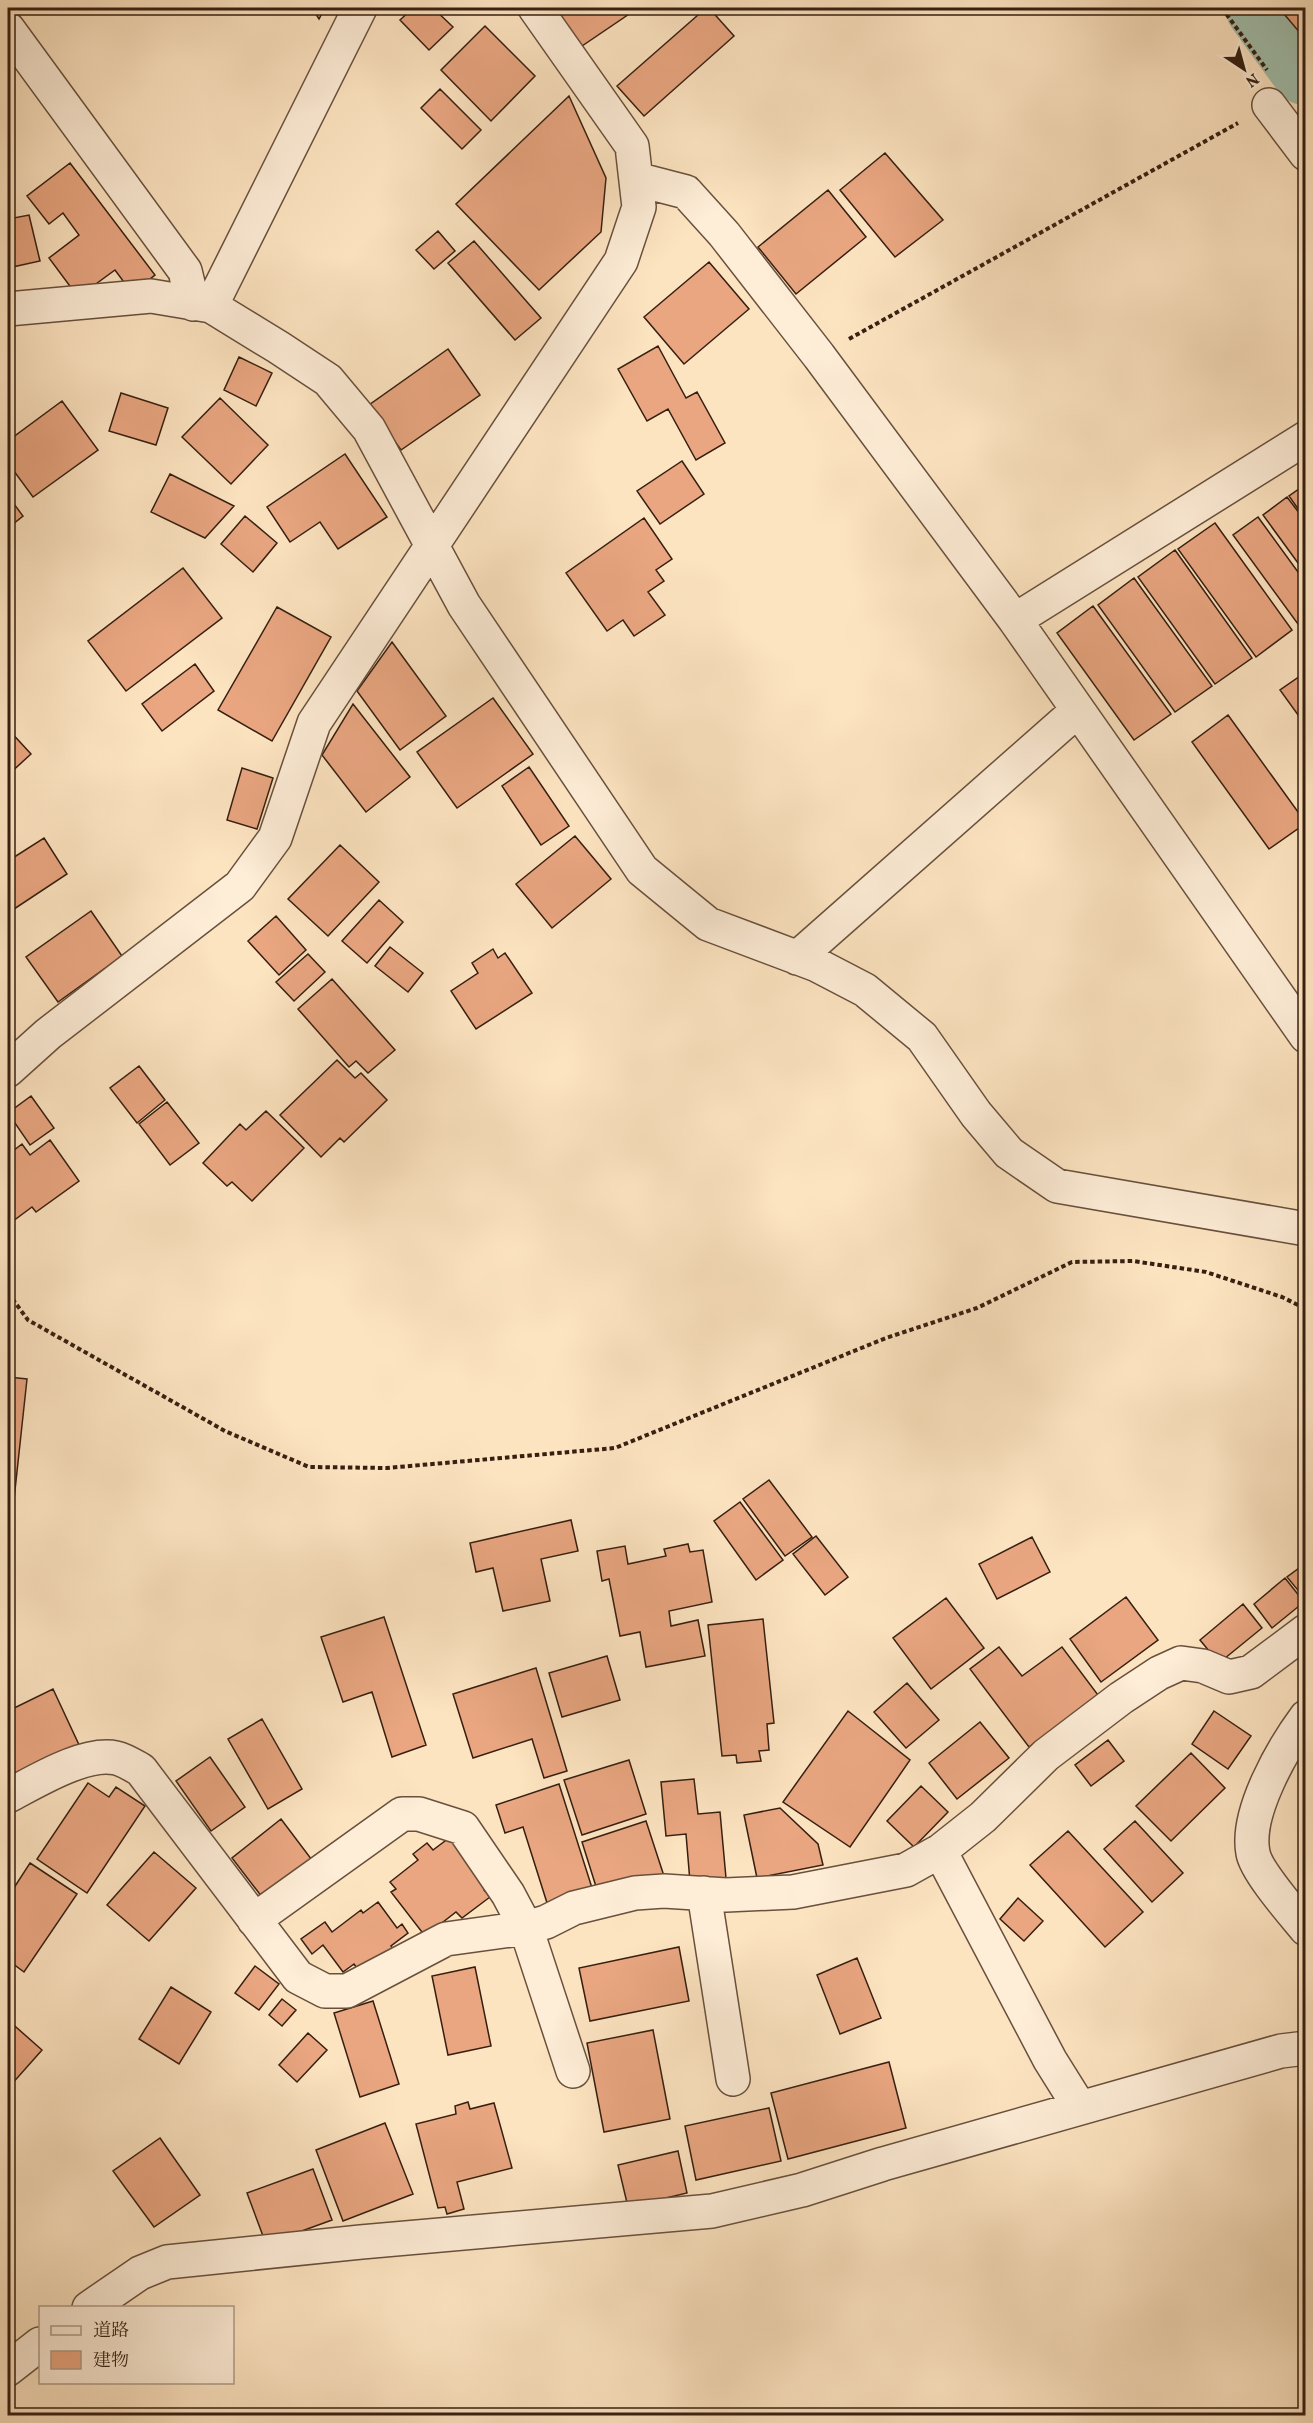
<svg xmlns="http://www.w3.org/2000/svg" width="1313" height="2423" viewBox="0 0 1313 2423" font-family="Vollkorn,'Noto Serif JP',serif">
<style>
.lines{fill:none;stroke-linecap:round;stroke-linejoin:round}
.river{stroke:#a1bfad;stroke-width:69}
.building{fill:#e9a681;stroke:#361f11;stroke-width:1.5}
.minor-casing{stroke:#68503d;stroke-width:36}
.path{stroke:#361f11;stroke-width:4;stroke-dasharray:4.5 3;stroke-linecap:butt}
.minor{stroke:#feedd7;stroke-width:33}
</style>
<rect width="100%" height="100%" fill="#fde4c1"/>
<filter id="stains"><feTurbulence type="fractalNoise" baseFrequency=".00333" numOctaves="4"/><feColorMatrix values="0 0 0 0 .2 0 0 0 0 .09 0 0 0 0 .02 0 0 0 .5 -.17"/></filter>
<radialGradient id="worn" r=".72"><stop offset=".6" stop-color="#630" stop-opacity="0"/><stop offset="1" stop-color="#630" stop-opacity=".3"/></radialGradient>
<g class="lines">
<path class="river" d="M1260,8l46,63"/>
</g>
<path class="building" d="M312,8h13l-6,11z
M413,8h20l20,19 -24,23 -29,-30z
M551,8h87l-59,40z
M706,8h3l25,28 -90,80 -27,-30z
M1279,8h27v32z
M485,26l50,50 -44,45 -50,-51z
M440,89l41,41 -19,19 -41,-41z
M569,96l37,82 -5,54 -62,58 -83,-86z
M885,153l58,67 -48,37 -55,-67z
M70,163l85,112 -23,18 -17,-23 -37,27 -29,-39 30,-23 -16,-22 -14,11 -22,-28z
M828,190l38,47 -70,57 -38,-47z
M29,215l11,46 -32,7v-49z
M438,231l17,20 -21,18 -18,-19z
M474,241l67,77 -26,22 -67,-77z
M709,262l40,47 -65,55 -40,-47z
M658,346l28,52 11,-6 28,51 -29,17 -28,-51 -21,12 -29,-52z
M448,349l32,46 -79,55 -32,-45z
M239,357l33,16 -16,33 -32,-16z
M121,393l47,15 -12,37 -47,-14z
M220,398l48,47 -37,39 -49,-47z
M62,401l36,49 -65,47 -25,-34v-22z
M345,454l42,63 -49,32 -18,-27 -30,20 -23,-35z
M682,461l22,33 -44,30 -23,-33z
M170,474l64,32 -29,32 -54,-26z
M1306,484v36l-17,-24z
M8,496l15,20 -15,12z
M1287,497l19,25v52l-43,-59z
M245,516l32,27 -24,29 -32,-28z
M1258,517l48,66v52l-73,-100z
M644,518l28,41 -16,11 8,11 -16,11 17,23 -31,21 -11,-16 -16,11 -41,-58z
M1215,523l77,107 -36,27 -78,-108z
M1175,550l77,108 -37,26 -77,-107z
M183,568l39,50 -96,73 -38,-50z
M1134,578l78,108 -37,26 -77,-107z
M1093,606l78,108 -37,26 -77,-107z
M277,607l54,30 -59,104 -54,-31z
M392,642l54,74 -46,34 -43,-59z
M195,664l19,27 -52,40 -20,-27z
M1306,672v54l-26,-36z
M493,698l40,56 -76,54 -40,-56z
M353,704l57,73 -44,35 -44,-57z
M1228,715l78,108 -37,26 -77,-107z
M8,729l23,25 -23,21z
M529,767l40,59 -28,19 -39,-59z
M242,768l31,10 -16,51 -30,-9z
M575,836l36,43 -59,49 -36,-44z
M44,838l23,36 -59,39v-52z
M340,845l39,37 -51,54 -40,-37z
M379,900l24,22 -36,41 -25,-22z
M91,911l31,45 -64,46 -32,-45z
M276,916l30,34 -27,25 -31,-34z
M390,947l33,26 -15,19 -33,-26z
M493,949l5,9 7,-5 27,40 -56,36 -25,-38 27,-18 -6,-10z
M308,954l17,18 -31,29 -18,-19z
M332,979l63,71 -27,23 -12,-12 -7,6 -51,-58z
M337,1060l18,18 6,-5 26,27 -43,42 -4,-4 -19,19 -41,-42z
M139,1066l26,34 -28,23 -27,-35z
M31,1096l23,32 -24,17 -22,-32z
M167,1102l32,41 -29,22 -31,-41z
M266,1111l38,37 -52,53 -20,-19 -5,4 -24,-23 37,-39 6,6z
M50,1140l29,41 -43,31 -4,-5 -23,17 -1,-63 4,-3 -3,-4 13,-10 8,11z
M8,1377l19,2 -19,176z
M769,1480l43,57 -27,19 -42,-57z
M740,1502l43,58 -27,20 -42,-59z
M571,1520l7,31 -37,8 9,42 -47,10 -10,-43 -17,4 -6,-29z
M816,1536l32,41 -23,18 -32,-41z
M1032,1537l18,35 -53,27 -18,-35z
M688,1544l2,8 13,-2 9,52 -43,9 2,15 27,-6 7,36 -59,11 -6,-35 -20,4 -11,-57 -7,2 -5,-30 28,-5 3,18 38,-8 -2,-7z
M1306,1563v37l-19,-23z
M1285,1578l19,24 -32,26 -18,-24z
M1126,1597l32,43 -57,42 -31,-43z
M946,1598l38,50 -53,41 -38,-51z
M1243,1604l19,24 -43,35 -19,-23z
M384,1617l42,128 -34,12 -20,-65 -29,10 -22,-65z
M763,1619l11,104 -7,1 2,26 -10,1 2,10 -24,2 -1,-8 -14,1 -14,-131z
M999,1647l23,29 40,-29 36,48 -69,52 -59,-78z
M607,1656l13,44 -58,17 -13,-44z
M536,1668l31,103 -23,7 -12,-39 -59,19 -20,-64z
M907,1683l32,37 -33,28 -32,-36z
M53,1689l27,58 -72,34v-70z
M848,1711l62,49 -60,87 -67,-45z
M1214,1711l37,25 -23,33 -36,-25z
M262,1719l40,70 -34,20 -40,-70z
M980,1722l29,36 -52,41 -28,-36z
M1108,1740l16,21 -33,25 -16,-21z
M1191,1753l34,35 -54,53 -35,-35z
M210,1757l35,50 -34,24 -35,-50z
M629,1760l17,54 -64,21 -18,-55z
M694,1779l4,35 22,-2 6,66 -36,4 -4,-48 -20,2 -5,-54z
M88,1783l21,14 7,-10 29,19 -58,87 -50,-34z
M559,1784l34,107 -45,15 -25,-79 -18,6 -9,-28z
M921,1786l27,26 -34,35 -27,-26z
M780,1808l38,36 5,21 -66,13 -13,-63z
M281,1819l31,41 -50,37 -30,-39z
M646,1821l18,55 -65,20 -17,-54z
M1135,1821l48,52 -31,29 -48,-53z
M1068,1831l75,81 -38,35 -75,-82z
M453,1835l39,50 -8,5 6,7 -28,21 -6,-6 -31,24 -34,-44 5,-3 -6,-7 28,-22 -5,-6 14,-11 6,7z
M154,1852l42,36 -47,53 -42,-36z
M30,1863l47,31 -53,78 -16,-12v-63z
M1018,1898l25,23 -19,20 -24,-22z
M378,1902l19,26 5,-4 6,9 -17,13 3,4 -33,24 -7,-10 -11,8 -20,-27 -11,9 -11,-15 24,-17 7,10 29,-22 2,3z
M679,1947l10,54 -99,20 -11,-53z
M857,1958l24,60 -41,16 -23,-59z
M255,1966l24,18 -20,26 -24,-17z
M475,1967l16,79 -43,9 -16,-79z
M171,1987l40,25 -32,52 -40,-25z
M282,1999l14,11 -14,16 -13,-11z
M373,2001l26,83 -39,13 -26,-84z
M8,2020l34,30 -31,35 -3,-3z
M653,2030l17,89 -66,13 -17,-89z
M308,2033l19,17 -30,32 -18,-17z
M889,2062l17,66 -118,31 -17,-66z
M468,2102l2,7 24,-6 18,65 -55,14 7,27 -17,5 -2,-7 -7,1 -22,-84 40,-10 -1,-8z
M769,2108l12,53 -85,19 -11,-54z
M385,2123l28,71 -70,27 -27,-71z
M160,2138l40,57 -46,32 -41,-56z
M678,2151l9,42 -59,14 -10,-42z
M313,2169l19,51 -66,24 -19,-51z"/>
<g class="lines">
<g class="minor-casing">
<path id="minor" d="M8,29l177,242 8,33
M1269,105l37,49
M636,179l50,13 38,42 95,122 196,264 291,416
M211,306l149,-298
M8,309l143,-13 60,10 67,41 50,33 41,49 95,176 178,265 66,54 109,41 48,25 57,47 54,77 33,39 48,33 249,43
M1015,620l291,-182
M797,958l281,-248
M8,1070l40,-36 192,-148 35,-48 39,-115 307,-462 18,-54 -7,-61 -97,-138
M1306,1717c-23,31 -61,96 -53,136 3,18 40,60 53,76
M8,1796c27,-14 77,-45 108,-38 9,2 18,8 25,12l157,207 27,14h22l99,-52 80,-11 20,-6 28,-14 61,-15 29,-2 62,4 67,-3 113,-22 34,-19 43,-34 63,-62 75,-57 38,-25 22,-10 22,3 26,11 22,-5 55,-41
M940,1851l110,209 30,48
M704,1893l29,186
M254,1920l148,-106h17l44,14 45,66 18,34 47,143
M89,2308l51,-35 27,-11 194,-20 351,-31 90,-21 81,-26 398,-113 25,-3
M8,2369l32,-25"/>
</g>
<path class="path" d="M1222,8l45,62
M849,339l389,-216
M8,1293l20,27 197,111 84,36 78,1 228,-20 271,-110 91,-30 95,-46 61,-1 73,11 76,25 24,12"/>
<use href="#minor" class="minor"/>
</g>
<rect width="1313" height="2423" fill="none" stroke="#fde4c1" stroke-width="30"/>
<rect x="9" y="9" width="1295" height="2405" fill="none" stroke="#361f11" stroke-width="3"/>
<rect x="15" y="15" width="1283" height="2393" fill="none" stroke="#361f11" stroke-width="1.5"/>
<rect x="39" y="2306" width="195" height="78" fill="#feedd7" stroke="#ae9b88" stroke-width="1.5"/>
<rect x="51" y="2326" width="30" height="9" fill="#feedd7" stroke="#ae9b88" stroke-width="1.5"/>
<text x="93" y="2336" font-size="18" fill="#361f11">道路</text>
<rect x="51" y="2351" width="30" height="18" fill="#e9a681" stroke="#ae9b88" stroke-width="1.5"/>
<text x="93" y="2366" font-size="18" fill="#361f11">建物</text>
<g transform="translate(1244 69) rotate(144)" stroke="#feedd7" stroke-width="4.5" paint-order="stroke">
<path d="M0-4.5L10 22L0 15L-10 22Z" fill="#361f11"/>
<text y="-9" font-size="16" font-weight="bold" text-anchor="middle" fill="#361f11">N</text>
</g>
<rect width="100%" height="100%" filter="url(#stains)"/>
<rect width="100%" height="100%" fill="url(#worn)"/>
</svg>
